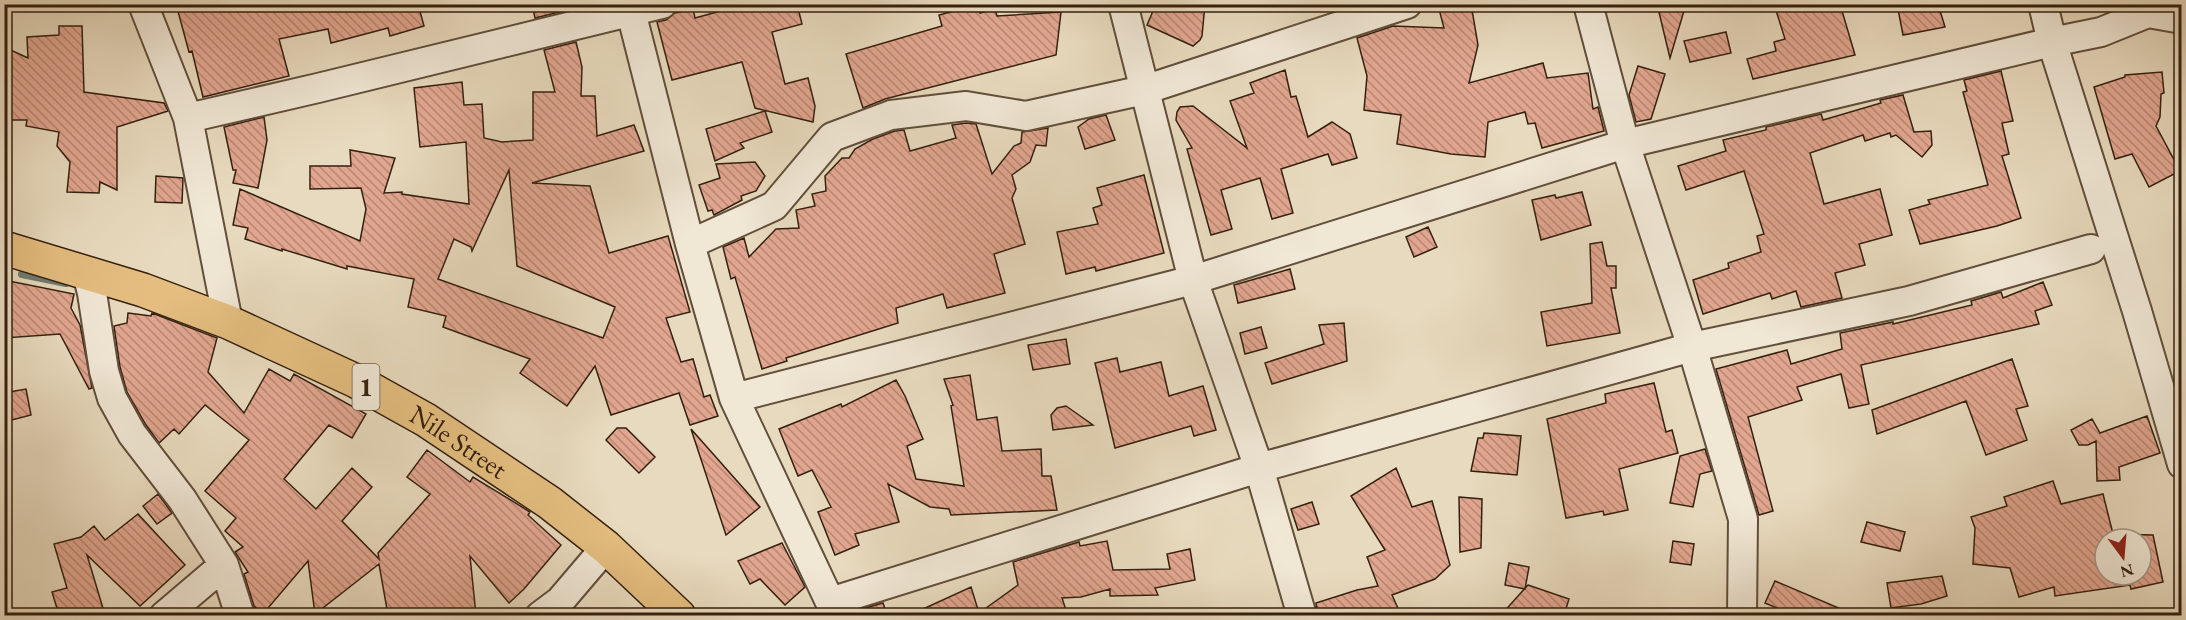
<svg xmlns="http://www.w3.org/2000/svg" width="2186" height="620" viewBox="0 0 2186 620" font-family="'EB Garamond',serif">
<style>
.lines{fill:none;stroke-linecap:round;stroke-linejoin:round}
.stream{stroke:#6f7c72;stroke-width:8}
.building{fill:url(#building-back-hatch);stroke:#34200f;stroke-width:1.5;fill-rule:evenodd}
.street-casing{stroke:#614e3b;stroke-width:32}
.primary-casing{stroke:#34200f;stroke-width:36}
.street{stroke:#f0e7d5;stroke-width:28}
.primary{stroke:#e4bd7f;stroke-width:33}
.labels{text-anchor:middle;stroke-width:4.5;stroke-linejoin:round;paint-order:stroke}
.shield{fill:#f0e7d5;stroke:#6c5c4a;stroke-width:1.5}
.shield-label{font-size:26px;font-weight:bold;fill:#34200f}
.street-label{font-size:27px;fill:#34200f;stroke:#f0e7d5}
</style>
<defs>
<pattern id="building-back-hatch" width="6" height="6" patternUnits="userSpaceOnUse" patternTransform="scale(1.5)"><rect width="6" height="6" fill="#e2a690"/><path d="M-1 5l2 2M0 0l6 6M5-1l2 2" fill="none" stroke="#b88774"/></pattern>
</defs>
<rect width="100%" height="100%" fill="#e8dabe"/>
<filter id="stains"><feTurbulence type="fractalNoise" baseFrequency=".00333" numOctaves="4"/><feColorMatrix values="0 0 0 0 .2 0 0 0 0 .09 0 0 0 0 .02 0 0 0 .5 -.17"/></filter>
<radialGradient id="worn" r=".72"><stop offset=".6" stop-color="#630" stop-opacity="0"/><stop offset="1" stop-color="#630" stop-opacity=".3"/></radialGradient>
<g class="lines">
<path class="stream" d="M22,274l44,9"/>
</g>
<path class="building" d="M176,4h242l6,22 -34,10 -2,-8 -57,15 -3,-14 -49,10 10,37 -86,21 -11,-46 -3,1z
M532,4h34l2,6 -33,8z
M746,4h51l5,20 -30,8 13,52 23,-6 7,28 -2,16 -58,-14 -13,-46 -70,18 -15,-58 9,-2 9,-7 18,-4 2,9z
M1156,4h49l-3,32 -2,4 -7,6 -46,-21z
M1455,4h16l7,41 -9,38 74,-20 4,15 41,-5 5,36 5,-2 6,24 -62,17 -7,-25 -7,1 -3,-12 -37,10 -3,35 -34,-3 -54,-10 4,-29 -37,-5 3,-34 -10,-38 36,-12 51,2 -5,-19z
M1657,4h29l-16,54z
M1774,4h66l15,51 -102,24 -6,-20 29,-8 -2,-9 11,-3z
M1897,4h41l7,23 -42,8z
M978,5l2,8 15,-4 2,7 64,-4 -5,43 -171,44 -22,9 -17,-54 96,-28 -3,-11z
M59,26h23l2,66 80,11 4,8 -51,16v63l-17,-8 -1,11 -32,-1 3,-30 -13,-16 2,-14 -33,-6 1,-6h-23v-73l24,11 -1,-21 32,-2z
M1726,32l5,21 -41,9 -6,-21z
M576,42l6,25 -1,29h14l2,40 37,-11 10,26 -112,32 58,3 19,67 59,-17 22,76 -24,6 15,44 12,-3 11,38 6,-2 8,21 -28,9 -11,-32 -68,22 -16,-49 -28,40 -47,-33 10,-14 -87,-32 3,-11 -38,-9 6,-28 -67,-13v3l-65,-20v2l-37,-12 3,-11 -15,-3 7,-36 120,52 6,-32 -5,-21 -51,1v-23h41l-1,-16 45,8 -11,35 18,-1v2l67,10 -3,-62 -46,5 -6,-59 48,-6 2,23 18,-1 2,34 18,4 31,-2v-48h22l-11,-42zM509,170l8,96 98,41 -12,31 -165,-59 16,-40 17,8 1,4z
M1638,66l27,8 -14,45 -15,3 -7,-27z
M1285,70l6,27 5,-1 12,41 24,-15 18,12 7,24 -25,7 -4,-11 -47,15 12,44 -21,6 -12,-41 -39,12 11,39 -21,6 -24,-86 5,-1 -16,-28 1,-8 3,-5 13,-1 54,42 -17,-47 24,-8 -4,-10z
M2001,71l12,50 -11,2 7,31 -7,2 19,62 -24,8 -77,18 -11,-34 21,-6 -2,-4 60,-15 -25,-93 4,-1 -3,-11z
M2162,72l2,21 -3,1 -1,23 -4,9 24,45 -31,16 -17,-33 -17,5 -21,-72 31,-10v-2z
M1903,95l11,37 17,-1 1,14 -10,12 -26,-22 -5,2 -1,-4 -25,8 -2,-6 -53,18 14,51 56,-15 12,46 -33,9 6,21 -30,8 7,25 -41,9 -5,-16 -24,8 -2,-6 -67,21 -10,-34 36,-12 -1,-5 33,-11 -4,-16 7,-2 -20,-63 -58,19 -8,-24 48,-15 -3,-11 43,-10v-3l55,-13 2,6 58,-17 -1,-3z
M765,111l7,21 -32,11 4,5 -29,13 -9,-32z
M1106,115l9,25 -30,9 -7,-22 11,-8z
M264,117l3,23 -9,48 -25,-5 3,-13h-3l-9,-43z
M966,123l10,1 16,50 22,-28 7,-3 1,-11 26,-4 -2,18 -10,-1 -6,17 -18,13 4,14 -4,9 13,46 -31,10 11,39 -58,15 -4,-14 -47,14 2,15 -112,35 1,3 -25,8 -27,-92 -4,2 -8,-32 21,-9 5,19 27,-28 23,-1 -3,-18 19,-4 -3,-12 14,-3 -1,-15 17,-18h7l6,-9 18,-10 22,-8 9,-1 6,21 46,-13 -4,-13z
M755,162l10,14 -9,15 -15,5 1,4 -28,15 -2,-5 -4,1 -9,-26 21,-7 -4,-14z
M1144,175l20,78 -68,18 -1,-4 -29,7 -9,-42 41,-8 -5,-16 9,-3 -5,-17z
M156,176l27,2 -1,25 -27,-1z
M1582,192l9,33 -50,15 -9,-40 23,-5 1,3z
M1428,227l9,20 -23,10 -8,-20z
M1602,242l5,24h9v22h-5l9,45 -73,13 -6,-34 51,-9 -2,-59z
M1290,269l5,20 -57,14 -4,-18z
M4,280l70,14 -3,14 9,17 12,63 -3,1 -29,-55 -56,4z
M2043,282l9,23 -17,6 4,13 -178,41 8,39 -20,4 -8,-34 -44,13 5,13 -54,17 25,94 -14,4 -43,-146 71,-19 4,14 51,-15 -2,-16 53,-11v2l79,-19 -1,-4 30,-9 2,6z
M128,313l23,3 1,-3 65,25 -9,34 36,41 25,-44 21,12 4,-7 72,40 -14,24 -23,-13 -45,54 32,30 36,-41 20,19 -30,34 37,38 -1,-6 52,-59 -23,-17 20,-27 43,32 3,-5 57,35 -2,3 33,30 -37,44 -15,14 -39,-47 6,59h-88l-9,-51 -64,50 -7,-53 -45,53 -9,-8 -10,-32 4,-2 -13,-20 8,-5 -18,-16 11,-13 -31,-27 44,-51 -44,-35 -26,29 -5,-5 -15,14 -13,-18 -19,-33 -7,-25 -6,-41 13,-3z
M1344,323l3,38 -75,23 -7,-21 59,-19 -5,-19z
M1261,327l6,21 -22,6 -5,-21z
M1066,339l4,25 -37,6 -5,-25z
M1117,358l3,14 41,-10 8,34 34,-10 13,44 -22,6 -3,-10 -76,22 -20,-85z
M2012,359l16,47 -12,3 11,31 -41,15 -20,-54 -89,33 -5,-24z
M970,375l7,45 20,-3 5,34 39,-2 1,27h9l6,34 -106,5 -2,-6 -19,-2 -42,-23 11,38 -44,12 4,11 -24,10 -17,-43 13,-5 -19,-37 -14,6 -19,-47 62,-25 1,3 54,-27 9,16 18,43 -16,7 9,33 48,7 -13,-80 2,-1 -9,-26z
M1654,383l12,49 6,-2 6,23 -59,16 9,41 -24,5 -1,-4 -37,7 -19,-99 59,-16 -1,-9z
M26,389l5,26 -27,7v-29z
M1066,406l27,19 -40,5 -2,-15 6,-7z
M2147,416l13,37 -41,14 1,13 -23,1 -1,-40 -8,4h-9l-8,-15 21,-11 8,14z
M617,428h9l29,29 -16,16 -33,-33z
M691,429l69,78 -34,28z
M1484,433l37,3 -4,39 -46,-4 7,-33h5z
M1705,449l7,22 -12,3 -7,33 -23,-4 10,-47z
M1396,468l16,39 20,-6 18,64 -15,14 -43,16 9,20h-83l-2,-12 41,-13 21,-4 -11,-29 18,-7 -34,-54z
M2053,481l8,23 42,-10 10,40 40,1 10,47 -32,7 -1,-4 -75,11 -1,-9 -35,10 -9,-29 -37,-4 2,-36 -4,-11 36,-11 -3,-9zM2105,539h36v36h-36z
M158,494l14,19 -15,11 -14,-18z
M1459,497l23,2 -1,49 -21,4z
M1312,502l7,22 -21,6 -7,-21z
M138,514l47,51 -45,41 -53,-51 18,60h-46l-7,-23 15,-4 -13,-44 27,-7 13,-11 11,14z
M1867,522l38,10 -5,19 -39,-9z
M1107,541l6,29 57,-1 -3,-15 23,-5 5,31 -40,8 3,7 -48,1v-7l-29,8 -19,1 4,12 -13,5h-143l61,-28 8,26 39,-28 -5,-23 66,-20 1,4z
M1673,541l21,3 -3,21 -21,-3z
M782,543l23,44 -20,18 -25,-26 -10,5 -12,-23z
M1509,563l20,4 -4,22 -20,-4z
M1942,576l5,20 -26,8 -30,4 -4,-25z
M1775,581l80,34h-61l-29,-12z
M1528,585l41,14 -5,16h-63z
M883,603l4,12h-27l-2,-5z"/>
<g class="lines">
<g class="street-casing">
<path id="street" d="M143,4l45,114 40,204
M629,4l61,240 44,154 96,204 429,-134 433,-121 217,-46 182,-52
M1123,4l70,276 66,188 43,148
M1588,4l37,140 67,203 51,172 -1,97
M2043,4l9,38 85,269 45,153
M188,118l130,-30 344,-84
M690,244l84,-38 58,-69 59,-22 75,-9 60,10 118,-26 263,-86
M87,273l5,20 12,78 8,27 20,36 50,65 42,66 16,51
M734,398l459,-118 432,-136 427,-102 49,-10 47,-19 34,6
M164,616l60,-51
M540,616l20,-15 46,-54"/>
</g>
<g class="primary-casing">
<g id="primary">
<path id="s1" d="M4,248l139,42 85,32 128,59 70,39 124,83 56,44 73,69"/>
</g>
</g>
<use href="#street" class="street"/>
<use href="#primary" class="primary"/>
</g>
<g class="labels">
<rect class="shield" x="352.5" y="364" width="27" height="46" rx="4.5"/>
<g class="shield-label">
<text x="366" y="396">1</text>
</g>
<g class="street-label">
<text dy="9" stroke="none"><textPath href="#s1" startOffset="496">Nile Street</textPath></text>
</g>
</g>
<rect width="2186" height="620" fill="none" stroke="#e8dabe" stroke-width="24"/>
<rect x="6" y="6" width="2174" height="608" fill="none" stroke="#34200f" stroke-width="3"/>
<rect x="12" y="12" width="2162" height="596" fill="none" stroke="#34200f" stroke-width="1.5"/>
<g transform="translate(2123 557) rotate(164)"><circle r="28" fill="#f0e7d5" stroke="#a59786" stroke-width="1.5"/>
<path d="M0-4.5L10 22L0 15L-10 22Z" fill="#8f2418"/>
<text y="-9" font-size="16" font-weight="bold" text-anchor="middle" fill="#34200f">N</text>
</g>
<rect width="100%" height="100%" filter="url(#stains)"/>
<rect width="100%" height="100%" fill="url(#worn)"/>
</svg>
